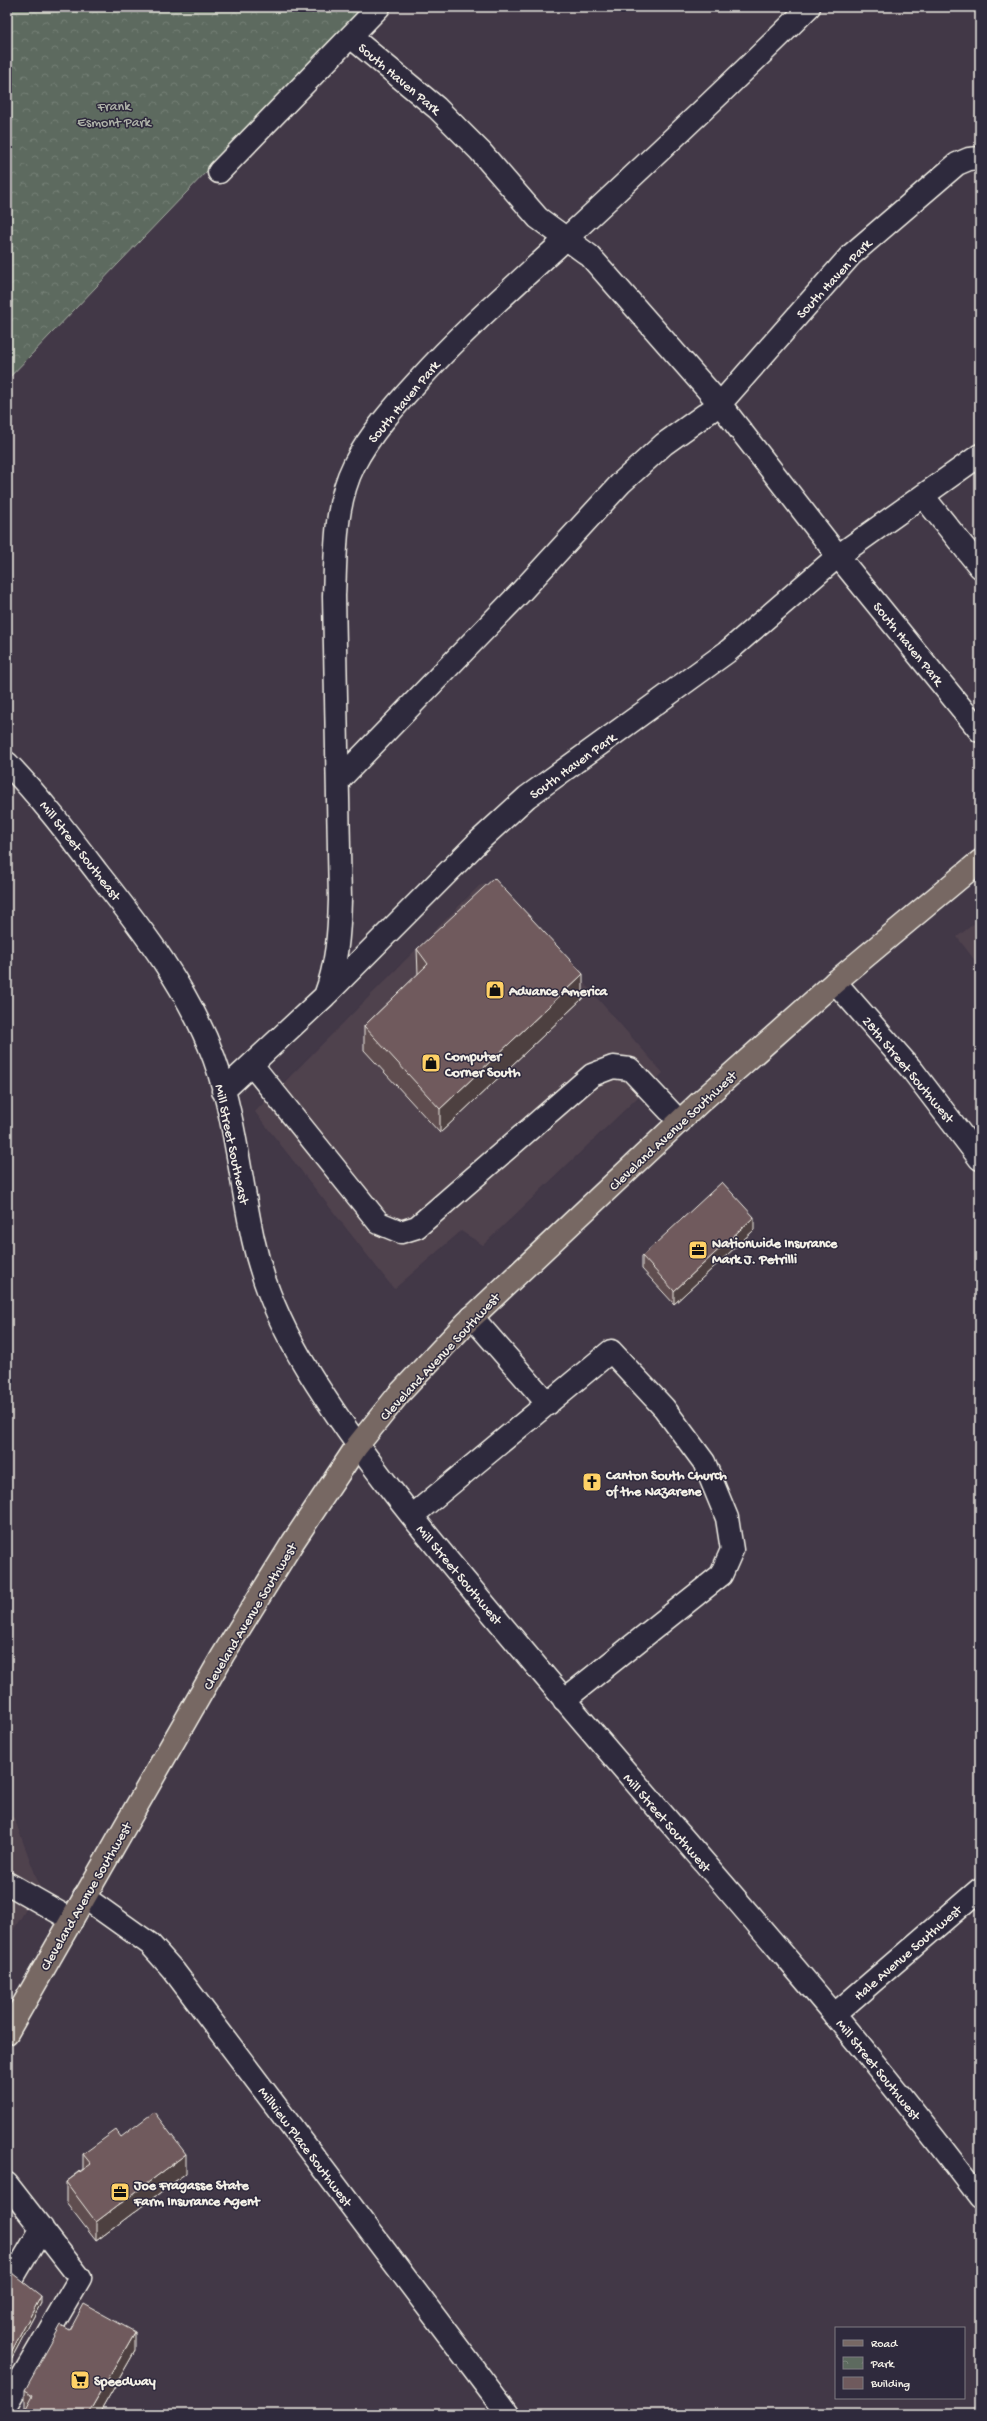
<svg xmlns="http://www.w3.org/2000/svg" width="987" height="2421" viewBox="0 0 987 2421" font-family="'Gochi Hand',sans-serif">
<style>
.built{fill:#50424e}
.park{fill:url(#park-crowns);stroke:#a8aea4}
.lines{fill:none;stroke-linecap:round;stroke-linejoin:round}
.minor-casing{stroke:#f4f1e8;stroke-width:25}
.major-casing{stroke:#f4f1e8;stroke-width:25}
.minor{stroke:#2f2a3d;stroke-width:22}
.major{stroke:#776864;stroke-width:22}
.wall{fill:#5f4d50;stroke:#f4f1e8}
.shaded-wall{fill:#4e3f41;stroke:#f4f1e8}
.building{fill:#6f5a5d;stroke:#f4f1e8}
.labels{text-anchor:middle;stroke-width:3;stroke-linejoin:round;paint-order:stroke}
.street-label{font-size:14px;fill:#f4f1e8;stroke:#2f2a3d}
.park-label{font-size:14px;fill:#b0b4aa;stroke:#2f2a3d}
.poi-label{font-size:14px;font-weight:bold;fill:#f4f1e8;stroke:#2f2a3d;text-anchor:start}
</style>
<defs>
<pattern id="park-crowns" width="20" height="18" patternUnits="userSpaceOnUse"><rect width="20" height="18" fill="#5d6a5f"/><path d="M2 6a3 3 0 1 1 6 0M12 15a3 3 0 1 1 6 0" fill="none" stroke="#758076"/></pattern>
</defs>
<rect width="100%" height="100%" fill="#423847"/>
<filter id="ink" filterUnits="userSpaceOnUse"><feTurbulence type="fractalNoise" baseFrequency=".025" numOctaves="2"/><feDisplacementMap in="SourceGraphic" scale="8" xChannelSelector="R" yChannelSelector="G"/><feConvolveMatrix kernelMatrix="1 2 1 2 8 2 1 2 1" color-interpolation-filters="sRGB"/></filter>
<g filter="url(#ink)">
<path class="built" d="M494,881l169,192 -180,172 -22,-14 -67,58 -139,-177 224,-226z
M980,919v48l-23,-30z
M7,1814l7,4 26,69 -33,53z"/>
<path class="park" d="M7,7h357l-357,373z"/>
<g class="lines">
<g class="minor-casing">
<path id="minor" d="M351,37l86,71 43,43 58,67 52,38 130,148 118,152 142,175
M219,172l160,-165
M923,496l57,71
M7,763c33,34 61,71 90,109 45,57 91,116 117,186 21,58 26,121 39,181 10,47 29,89 54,130 61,100 139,189 215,280 152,183 315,358 458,549
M338,781l181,-187 102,-111 43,-39 56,-40 131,-149 106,-91 12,-5 11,-1
M835,982l78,89 67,88
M327,994l152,-153 48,-44 200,-145 111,-96 142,-101
M252,1065l127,158 22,9 16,-5 175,-152 21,-8 17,2 50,53
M223,1091l102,-95c12,-32 14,-63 15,-96l-6,-304c2,-43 0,-91 20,-131 16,-31 40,-58 64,-84 43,-48 91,-90 138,-133 85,-79 171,-159 253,-241
M472,1317l76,87
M412,1516l199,-165 53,57 40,54 23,56 5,32 -11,25 -157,125
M7,1883l65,37
M84,1897l66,47 24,27 334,443
M834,2015l146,-126
M7,2184l73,94 -73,125
M12,2279l30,-51"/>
</g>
<g class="major-casing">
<path id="major" d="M7,2033l216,-378 70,-113 64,-96 41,-51 68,-72 233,-220 136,-121 145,-121"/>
</g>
<use href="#minor" class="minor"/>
<use href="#major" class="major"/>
</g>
<path class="wall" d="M417,949l166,49 -143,135 -76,-83v-24l54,-52z
M754,1230l-80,74 -32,-35v-13z
M121,2137l65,36 -90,68 -30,-39v-20l17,-13v-15z
M7,2269l34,34 -33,62 -1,-1z
M70,2330l65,21 -36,63h-75v-2l1,-2v-20z"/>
<path class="shaded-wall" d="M583,974v24l-143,135v-24z
M754,1217v13l-80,74v-13z
M186,2154v19l-90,68v-19z
M41,2296v7l-33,62v-7z
M135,2332v19l-36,63h-11z"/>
<path class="building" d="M494,878l89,96 -143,135 -76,-83 64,-62 -11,-15z
M722,1182l32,35 -80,74 -32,-35z
M154,2112l32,42 -90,68 -30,-40 25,-18 -8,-10 33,-24 5,7z
M7,2269l34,27 -33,62 -1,-1z
M84,2304l51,28 -47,82h-60l-4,-2 9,-17 -8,-5 36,-65 9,5z"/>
</g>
<defs>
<g id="shop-square" transform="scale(1)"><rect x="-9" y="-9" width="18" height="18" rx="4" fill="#ffd166" stroke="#2f2a3d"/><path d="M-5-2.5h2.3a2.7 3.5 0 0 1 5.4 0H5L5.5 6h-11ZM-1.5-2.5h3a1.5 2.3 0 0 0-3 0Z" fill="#111"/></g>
<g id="office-square" transform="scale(1)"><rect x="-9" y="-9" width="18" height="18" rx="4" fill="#ffd166" stroke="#2f2a3d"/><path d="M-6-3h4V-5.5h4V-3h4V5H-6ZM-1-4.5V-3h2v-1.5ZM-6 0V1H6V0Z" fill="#111"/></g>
<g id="church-square" transform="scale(1)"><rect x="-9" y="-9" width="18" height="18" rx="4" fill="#ffd166" stroke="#2f2a3d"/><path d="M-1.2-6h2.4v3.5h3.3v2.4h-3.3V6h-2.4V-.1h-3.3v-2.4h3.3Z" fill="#111"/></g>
<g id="supermarket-square" transform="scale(1)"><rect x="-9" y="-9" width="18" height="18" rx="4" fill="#ffd166" stroke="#2f2a3d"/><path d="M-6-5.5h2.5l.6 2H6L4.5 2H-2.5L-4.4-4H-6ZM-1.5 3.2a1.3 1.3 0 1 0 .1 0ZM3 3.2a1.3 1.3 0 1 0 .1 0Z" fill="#111"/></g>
</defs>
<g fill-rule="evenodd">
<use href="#shop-square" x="495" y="990"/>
<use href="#shop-square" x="431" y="1063"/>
<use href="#office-square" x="698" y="1250"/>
<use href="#church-square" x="592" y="1482"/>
<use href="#office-square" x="120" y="2192"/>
<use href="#supermarket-square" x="80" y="2380"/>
</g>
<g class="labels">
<g class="street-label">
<text transform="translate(400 78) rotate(40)" y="5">South Haven Park</text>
<text transform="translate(833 278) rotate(-47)" y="5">South Haven Park</text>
<text transform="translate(403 401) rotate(-50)" y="5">South Haven Park</text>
<text transform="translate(909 643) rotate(51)" y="5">South Haven Park</text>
<text transform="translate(572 765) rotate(-36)" y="5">South Haven Park</text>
<text transform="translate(81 850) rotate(52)" y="5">Mill Street Southeast</text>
<text transform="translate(909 1069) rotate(50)" y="5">28th Street Southwest</text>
<text transform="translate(672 1130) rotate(-43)" y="5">Cleveland Avenue Southwest</text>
<text transform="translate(233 1144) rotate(78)" y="5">Mill Street Southeast</text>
<text transform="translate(439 1356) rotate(-47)" y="5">Cleveland Avenue Southwest</text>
<text transform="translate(460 1574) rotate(50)" y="5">Mill Street Southwest</text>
<text transform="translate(249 1616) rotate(-59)" y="5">Cleveland Avenue Southwest</text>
<text transform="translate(668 1822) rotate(49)" y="5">Mill Street Southwest</text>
<text transform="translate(85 1896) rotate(-60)" y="5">Cleveland Avenue Southwest</text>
<text transform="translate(907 1952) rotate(-41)" y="5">Hale Avenue Southwest</text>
<text transform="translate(879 2069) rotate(51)" y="5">Mill Street Southwest</text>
<text transform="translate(306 2146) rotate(53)" y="5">Millview Place Southwest</text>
</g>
<g class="park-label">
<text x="114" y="110">Frank<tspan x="114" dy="16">Esmont Park</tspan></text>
</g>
<g class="poi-label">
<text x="509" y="995">Advance America</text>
<text x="445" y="1060">Computer<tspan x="445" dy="16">Corner South</tspan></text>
<text x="712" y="1247">Nationwide Insurance<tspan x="712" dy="16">Mark J. Petrilli</tspan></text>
<text x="606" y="1479">Canton South Church<tspan x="606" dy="16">of the Nazarene</tspan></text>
<text x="134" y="2189">Joe Fragasse State<tspan x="134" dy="16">Farm Insurance Agent</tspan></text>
<text x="94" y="2385">Speedway</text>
</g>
</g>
<rect width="987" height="2421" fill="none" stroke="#2f2a3d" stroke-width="24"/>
<rect x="12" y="12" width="963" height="2397" fill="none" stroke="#f4f1e8" stroke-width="1.5" filter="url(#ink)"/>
<rect x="835" y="2327" width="130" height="72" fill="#2f2a3d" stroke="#7e7a81"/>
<rect x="843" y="2340" width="20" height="6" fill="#776864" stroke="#7e7a81"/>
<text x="871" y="2347" font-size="12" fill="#f4f1e8">Road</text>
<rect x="843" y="2357" width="20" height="12" fill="url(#park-crowns)" stroke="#7e7a81"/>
<text x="871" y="2367" font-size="12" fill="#f4f1e8">Park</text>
<rect x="843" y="2377" width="20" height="12" fill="#6f5a5d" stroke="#7e7a81"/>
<text x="871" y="2387" font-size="12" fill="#f4f1e8">Building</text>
</svg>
